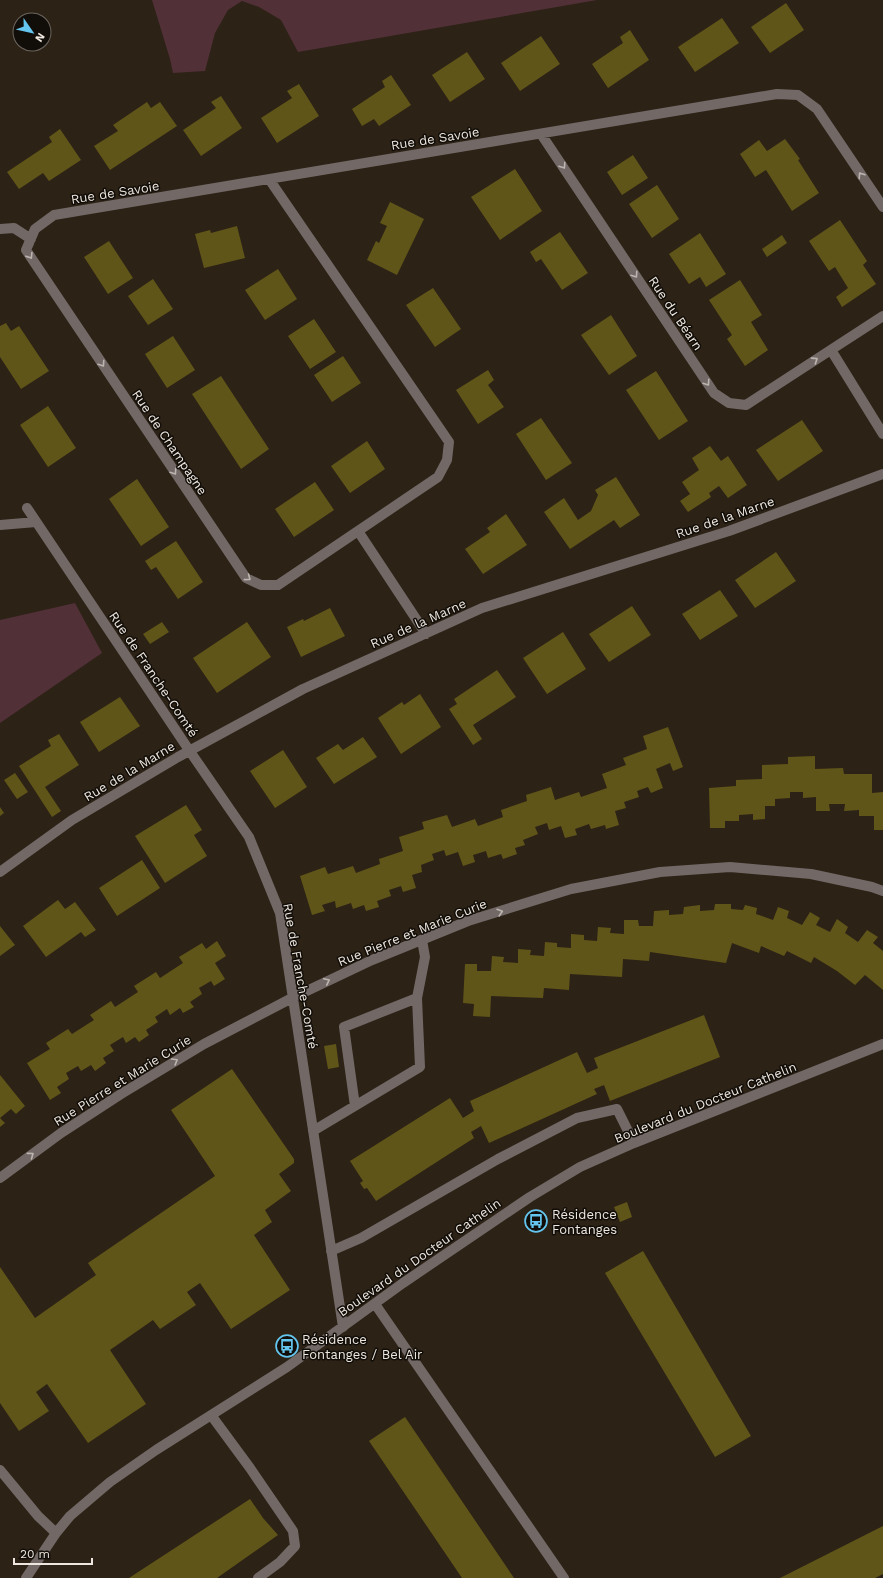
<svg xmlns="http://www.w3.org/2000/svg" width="883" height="1578" viewBox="0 0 883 1578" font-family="'Work Sans',sans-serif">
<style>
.green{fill:#513038}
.building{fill:#5f5518}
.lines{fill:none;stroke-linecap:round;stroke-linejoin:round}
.minor{stroke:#726967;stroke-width:10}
.oneway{stroke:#bcb5af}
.labels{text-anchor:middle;stroke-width:3;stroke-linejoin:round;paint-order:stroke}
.street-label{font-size:13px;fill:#eee7df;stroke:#110d08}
.poi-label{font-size:13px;fill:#eee7df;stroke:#110d08;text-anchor:start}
</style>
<rect width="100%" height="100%" fill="#2d2216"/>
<path class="green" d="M152,0h445l-299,52 -17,-32 -22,-13 -17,-6 -14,9 -13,23 -10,38 -32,2 -3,-14z
M75,603l27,50 -102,70v-103z"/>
<path class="building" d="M786,3l18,27 -34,23 -19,-26z
M722,18l17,25 -44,29 -17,-25z
M630,30l19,30 -41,28 -16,-24 31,-21 -3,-6z
M541,36l19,28 -40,27 -19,-28z
M467,52l18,27 -35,23 -18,-27z
M391,75l20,30 -32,21 -5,-7 -12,7 -10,-17 33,-22 -3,-6z
M299,84l20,32 -42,27 -16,-25 31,-20 -5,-7z
M221,96l21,32 -41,28 -18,-26 33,-22 -5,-6z
M147,102l4,6 9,-6 17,24 -67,44 -16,-24 24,-15 -5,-6z
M60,129l21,31 -32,21 -6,-8 -24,16 -12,-17 45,-30 -3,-5z
M785,139l15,20 -2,1 21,33 -27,18 -26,-41 -11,7 -15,-23 19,-14 8,11z
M633,155l15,23 -26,17 -15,-23z
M515,169l27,42 -42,29 -29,-43z
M657,185l22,34 -27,19 -23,-34z
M390,202l34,17 -27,56 -30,-15 9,-19 3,2 8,-17 -7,-3z
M840,220l27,41 -4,4 13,19 -34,23 -6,-10 12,-9 -13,-21 -6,4 -20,-30z
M237,226l8,32 -41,10 -9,-34 15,-4 1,3z
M560,232l28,41 -26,17 -21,-31 -5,3 -6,-10z
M700,233l26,41 -20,13 -6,-10 -11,7 -20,-30z
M782,235l5,8 -20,14 -5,-8z
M109,241l24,37 -25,16 -24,-37z
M278,269l19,30 -32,21 -20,-30z
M153,279l20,30 -25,16 -20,-29z
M740,280l22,35 -11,7 17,28 -23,16 -18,-27 5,-4 -23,-35z
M433,288l28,41 -26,18 -29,-42z
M611,315l26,41 -28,19 -28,-40z
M314,319l22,33 -26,17 -22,-33z
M6,323l5,8 8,-5 30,45 -28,18 -21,-32v-31z
M173,336l22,34 -28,18 -22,-34z
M343,356l18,27 -29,19 -18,-27z
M488,370l6,10 -6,5 16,22 -26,17 -22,-34z
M656,371l32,50 -29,19 -33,-50z
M221,376l48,73 -28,20 -49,-75z
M48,406l28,42 -28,19 -28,-42z
M541,418l31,45 -26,17 -30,-46z
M802,420l21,31 -45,30 -22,-31z
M367,441l18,28 -35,24 -19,-27z
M710,446l11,15 7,-5 19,29 -19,13 -9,-12 -10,7 2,4 -23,15 -8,-11 10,-7 -8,-12 17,-12 -7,-12z
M616,477l24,38 -20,13 -6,-8 -44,29 -26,-37 20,-14 14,22 13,-9 7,-16 -3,-5z
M137,479l32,48 -28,19 -32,-47z
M315,482l19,28 -40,27 -19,-28z
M506,514l21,31 -44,29 -18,-25 25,-17 -3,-4z
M176,541l27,41 -25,17 -22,-32 -5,3 -6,-9z
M776,552l20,29 -41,27 -20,-28z
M720,590l18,26 -38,24 -18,-26z
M632,606l19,29 -42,27 -20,-28z
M330,608l15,28 -44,21 -14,-30 16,-8 1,2z
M162,622l7,10 -19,12 -7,-10z
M247,622l24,35 -54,36 -24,-35z
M563,632l23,37 -39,25 -24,-36z
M497,670l19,27 -43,28 9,14 -9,6 -24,-36 8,-5 -3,-5z
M420,694l21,33 -40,27 -23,-36 24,-16 2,3z
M120,697l20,29 -41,26 -19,-30z
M668,727l15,40 -10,4 -3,-8 -14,6 7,19 -12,5 -3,-6 -11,4 2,6 -15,5 2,6 -11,3 4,14 -13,4 -1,-4 -14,4 -2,-5 -14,5 2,6 -12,3 -4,-12 -12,4 -2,-7 -12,4 3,7 -15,6 2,5 -10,3 2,6 -14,5 -2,-5 -13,4 -2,-7 -13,4 2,7 -12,4 -5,-14 -12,4 -2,-6 -12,4 2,6 -13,5 1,7 -10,3 4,13 -13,4 -2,-6 -12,4 2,6 -14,5 2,6 -13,4 -2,-6 -11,4 -2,-6 -15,5 -1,-7 -13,4 3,6 -13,4 -12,-39 25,-9 3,7 25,-8 3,7 24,-9 -1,-5 24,-8 -4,-14 25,-8 -2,-7 25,-7 5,12 23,-8 3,7 25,-9 -2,-7 26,-9 -1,-6 25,-8 4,13 24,-8 2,5 26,-9 -5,-14 24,-9 -3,-7 24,-9 -4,-13z
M59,734l20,31 -34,22 16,24 -9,6 -33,-51 32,-20 -3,-6z
M363,737l14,20 -43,27 -18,-26 22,-14 5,6z
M283,750l24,37 -32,21 -25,-37z
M815,756v13l28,-1 1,6h28v19l11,-1v38h-9v-14h-15v-6l-15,1 1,-7h-16l1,7h-14v-14l-13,1v-6h-13v6l-15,1v7h-10v13l-12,1v-6l-14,1v6h-14v7h-15l-1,-40 27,-2v-6l26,-1v-14l26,-1v-7z
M15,773l13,19 -11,7 -13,-19z
M186,805l16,25 -8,5 13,21 -42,27 -30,-47z
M0,807l4,6 -4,3z
M142,860l18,28 -43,28 -18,-28z
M58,900l7,9 10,-7 21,28 -11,7 -4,-5 -35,25 -23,-31z
M715,904h16v5l12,1 2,-5 12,3 -1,6 17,6 5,-13 11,4 -2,7 15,7 8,-13 10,6 -4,7 14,7 7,-13 11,8 -3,6 13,9 9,-12 11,7 -5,6 10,8v39l-18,-15 -10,10 -18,-14 -23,-14 -3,6 -24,-12 -3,5 -23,-10 -2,7 -27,-10 -6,20 -76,-11 -1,9 -26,-2 -1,18 -52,-3 -1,16 -25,-2 -1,10 -52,-2 -1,21 -17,-1 1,-12 -11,-1 2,-39h12v7h14l1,-15 12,1 -1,5 15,1v-14l13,1 -1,5 14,1 1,-14 12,1v4l14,1v-14l13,1v5l13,1 1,-14 13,1 -1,5 14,1v-14h14l1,6h14l1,-15 15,-1v5l14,-1 1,-7 16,-2v6l14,-1z
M0,926l15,19 -15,11z
M217,941l9,15 -11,7 10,16 -11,7 -3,-5 -12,7 3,6 -12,8 4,5 -11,6 -3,-5 -10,7 -3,-6 -12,8 3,5 -12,8 3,5 -10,7 -4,-5 -9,6 -3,-6 -13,8 4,6 -11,7 3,5 -11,8 -4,-6 -10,6 -3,-5 -12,7 3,6 -12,8 4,6 -11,7 -23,-37 23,-14 -4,-6 22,-14 4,5 22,-14 -4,-5 21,-14 4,6 23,-15 -4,-6 22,-14 4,6 23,-15 -4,-6 23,-14 4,6z
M704,1015l16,42 -110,44 -6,-16 -10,4 3,5 -108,49 -8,-17 -10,6 3,6 -98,63 -9,-13 -3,1 -4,-6 3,-2 -13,-20 100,-63 13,20 11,-7 -4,-10 107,-49 10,21 11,-5 -4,-10z
M336,1044l3,23 -11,2 -4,-23z
M232,1069l62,90v4l-15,11 12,17 -26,19 7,12 -18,13 36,55 -59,39 -31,-46 -13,9 9,13 -36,24 -7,-9 -43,30 36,54 -58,39 -41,-59 -11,8 13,19 -30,20 -19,-28v-136l35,51 61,-43 -8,-12 127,-87 -44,-66z
M0,1075l25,31 -9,8 -5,-5 -11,9 5,5 -5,4z
M627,1202l5,15 -12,5 -6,-15z
M643,1251l108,185 -36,21 -110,-184z
M405,1417l109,161h-52l-93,-137z
M250,1499l13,19 15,17 -61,43h-88z
M883,1526v48l-8,4h-95z"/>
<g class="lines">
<path class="minor" d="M541,134l173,259 15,10 17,2 137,-89
M269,179l180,263 -2,18 -9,17 -160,108h-17l-15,-7 -220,-328 9,-21 19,-14 723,-121 21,1 19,14 66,98
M0,229l14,-1 17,11
M831,350l52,84
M27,508l162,242 60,87 31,76 63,414
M0,525l36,-3
M358,531l68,103
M0,872l72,-52 106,-63 125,-68 179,-81 247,-77 154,-57
M355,1106l-11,-79 73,-29
M313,1131l107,-64 -3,-69 8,-41 -3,-17
M0,1178l61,-45 60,-39 83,-50 88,-46 80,-38 96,-39 103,-32 89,-17 70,-5 81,7 61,13 11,4
M331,1251l30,-13 137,-79 79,-41 40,-9 17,34
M375,1304l189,274
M211,1415l39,53 43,63 2,15 -15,16 -22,16
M0,1470l38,46 18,17
M26,1578l30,-45 14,-17 40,-34 46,-32 131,-83 116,-84 127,-86 50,-30 54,-24 249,-99"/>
</g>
<defs><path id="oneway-chevron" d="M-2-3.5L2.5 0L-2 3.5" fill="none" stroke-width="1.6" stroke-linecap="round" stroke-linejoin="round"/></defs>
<g class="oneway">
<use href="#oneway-chevron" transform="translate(563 166) rotate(56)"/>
<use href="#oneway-chevron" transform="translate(861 175) rotate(-124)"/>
<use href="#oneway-chevron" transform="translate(30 256) rotate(58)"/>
<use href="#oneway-chevron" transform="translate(635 275) rotate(56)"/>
<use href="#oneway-chevron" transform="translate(815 360) rotate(-33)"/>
<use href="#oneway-chevron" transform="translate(102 364) rotate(56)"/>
<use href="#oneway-chevron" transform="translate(707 383) rotate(56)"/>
<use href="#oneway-chevron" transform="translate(174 472) rotate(56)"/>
<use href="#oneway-chevron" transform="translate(248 578) rotate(37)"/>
<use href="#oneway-chevron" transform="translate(500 912) rotate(-17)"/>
<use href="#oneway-chevron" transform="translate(327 981) rotate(-25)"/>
<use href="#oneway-chevron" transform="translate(175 1061) rotate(-31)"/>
<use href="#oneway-chevron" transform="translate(31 1155) rotate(-36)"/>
</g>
<defs>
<g id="bus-ring" transform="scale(1.15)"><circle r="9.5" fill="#110d08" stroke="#64c5ee" stroke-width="1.5"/><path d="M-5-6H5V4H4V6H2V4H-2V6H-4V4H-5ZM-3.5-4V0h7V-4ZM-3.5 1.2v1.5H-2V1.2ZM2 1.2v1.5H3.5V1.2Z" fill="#64c5ee"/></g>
</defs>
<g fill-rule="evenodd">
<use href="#bus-ring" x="536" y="1221"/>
<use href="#bus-ring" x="287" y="1346"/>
</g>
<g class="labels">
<g class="street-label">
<text transform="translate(435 138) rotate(-9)" y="5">Rue de Savoie</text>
<text transform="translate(115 192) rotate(-9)" y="5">Rue de Savoie</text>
<text transform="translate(676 313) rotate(56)" y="5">Rue du Béarn</text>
<text transform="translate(170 442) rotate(56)" y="5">Rue de Champagne</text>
<text transform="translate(725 517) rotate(-19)" y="5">Rue de la Marne</text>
<text transform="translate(418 623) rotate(-24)" y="5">Rue de la Marne</text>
<text transform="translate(154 674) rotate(56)" y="5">Rue de Franche-Comté</text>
<text transform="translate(129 771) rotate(-31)" y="5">Rue de la Marne</text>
<text transform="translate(412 932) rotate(-22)" y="5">Rue Pierre et Marie Curie</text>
<text transform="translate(301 976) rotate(80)" y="5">Rue de Franche-Comté</text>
<text transform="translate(122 1080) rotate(-32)" y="5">Rue Pierre et Marie Curie</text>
<text transform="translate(705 1102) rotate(-22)" y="5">Boulevard du Docteur Cathelin</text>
<text transform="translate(419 1257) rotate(-35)" y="5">Boulevard du Docteur Cathelin</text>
</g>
<g class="poi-label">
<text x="552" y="1219">Résidence<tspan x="552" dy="15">Fontanges</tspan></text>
<text x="302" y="1344">Résidence<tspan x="302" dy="15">Fontanges / Bel Air</tspan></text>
</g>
</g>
<g transform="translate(32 32) rotate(124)"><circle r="19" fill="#110d08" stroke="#69645e"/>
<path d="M0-3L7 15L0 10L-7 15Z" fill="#64c5ee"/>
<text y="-6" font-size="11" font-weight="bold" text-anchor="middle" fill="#eee7df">N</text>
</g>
<path d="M14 1558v6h78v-6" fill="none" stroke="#eee7df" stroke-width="2"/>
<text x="20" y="1558" font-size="12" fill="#eee7df" stroke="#110d08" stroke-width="3" paint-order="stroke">20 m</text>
</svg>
